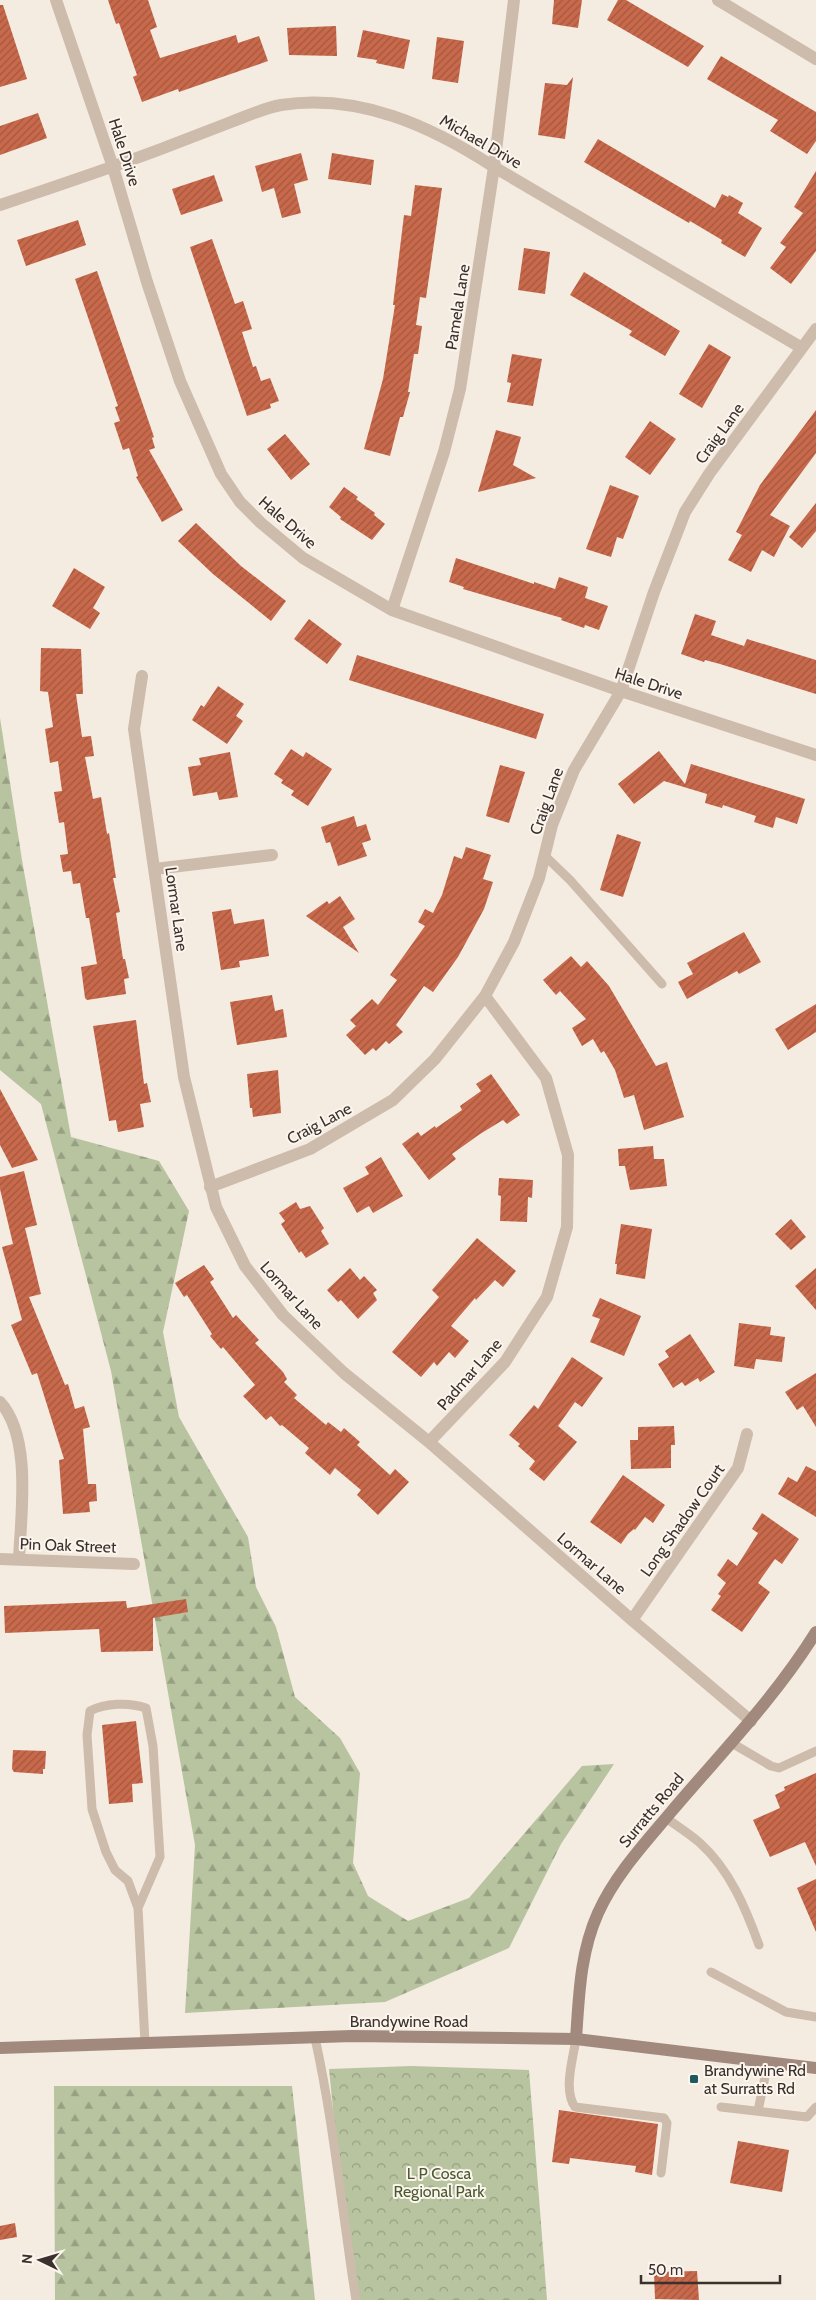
<svg xmlns="http://www.w3.org/2000/svg" width="816" height="2300" viewBox="0 0 816 2300" font-family="Cabin,sans-serif">
<style>
.forest{fill:url(#forest-firs)}
.park{fill:url(#park-crowns)}
.building{fill:url(#building-hatch)}
.lines{fill:none;stroke-linecap:round;stroke-linejoin:round}
.lane{stroke:#cdbbac;stroke-width:9}
.street{stroke:#cdbbac;stroke-width:12}
.secondary{stroke:#a18a7d;stroke-width:12}
.poi-dot{fill:#1f5a5e;stroke:#fbf5ee;stroke-width:2}
.labels{text-anchor:middle;stroke-width:4;stroke-linejoin:round;paint-order:stroke}
.street-label{font-size:16px;fill:#3b302b;stroke:#fbf5ee}
.poi-label{font-size:16px;fill:#3b302b;stroke:#fbf5ee;text-anchor:start}
.park-label{font-size:16px;fill:#4a5a2e;stroke:#fbf5ee}
</style>
<defs>
<pattern id="forest-firs" width="22" height="20" patternUnits="userSpaceOnUse" patternTransform="scale(1.25)"><rect width="22" height="20" fill="#b8c4a0"/><path d="M5 1l3.5 6h-7zM16 11l3.5 6h-7z" fill="#97a083"/></pattern>
<pattern id="park-crowns" width="20" height="18" patternUnits="userSpaceOnUse" patternTransform="scale(1.25)"><rect width="20" height="18" fill="#b8c4a0"/><path d="M2 6a3 3 0 1 1 6 0M12 15a3 3 0 1 1 6 0" fill="none" stroke="#97a083"/></pattern>
<pattern id="building-hatch" width="6" height="6" patternUnits="userSpaceOnUse" patternTransform="scale(1.25)"><rect width="6" height="6" fill="#c8694b"/><path d="M-1 1l2-2M0 6l6-6M5 7l2-2" fill="none" stroke="#a4573f"/></pattern>
</defs>
<rect width="100%" height="100%" fill="#f4ebe1"/>
<path class="forest" d="M0,718l22,142 49,277 88,24 30,50 -26,121 16,85 69,120 8,50 20,40 19,70 45,41 20,35 -7,90 15,33 40,25 61,-23 113,-132 32,-2 -53,80 -52,104 -124,54 -200,11 10,-168 -84,-474 -70,-267 -41,-34z
M54,2086h238l23,214h-260z"/>
<path class="park" d="M411,2066l118,4 18,230h-195l-23,-231z"/>
<path class="building" d="M108,0h40l9,27 -7,3 10,28 76,-23 2,8 21,-7 9,25 -89,31 -1,-3 -36,13 -9,-25 4,-2 -18,-52 -3,1z
M554,0h28l-4,28 -26,-4z
M618,0h8l78,46 -16,21 -81,-47z
M0,5h3l24,74 -27,8z
M336,26l1,30 -48,-1 -2,-27z
M363,30l47,10 -6,29 -28,-6 1,-3 -20,-3z
M437,37l27,4 -6,42 -26,-4z
M721,56l95,56v29l-9,13 -37,-23 8,-11 -71,-41z
M573,77l-8,62 -27,-4 7,-52 22,2z
M38,113l9,25 -47,17v-29z
M598,139l117,69 7,-14 6,3 1,-2 14,8 -5,10 24,15 -17,29 -24,-14 1,-3 -32,-19 -1,2 -105,-61z
M301,153l7,27 -14,4 7,29 -19,5 -8,-30 -12,4 -7,-26z
M332,153l42,7 -3,25 -43,-6z
M816,171v80l-25,33 -21,-16 16,-21 -6,-4 23,-30 -9,-6z
M214,175l9,26 -42,14 -9,-26z
M415,185l27,3 -16,110 -6,-1 -4,28 6,1 -4,28h-4l-6,38h2l-7,25h-3l-10,39 -26,-7 19,-70 12,-74h-2l11,-90 7,1z
M78,220l8,25 -60,21 -9,-26z
M212,239l23,65 8,-3 9,28 -10,3 11,35 3,-1 5,15 9,-3 9,23 -9,3 1,4 -24,8 -57,-169z
M524,248l26,4 -5,42 -27,-4z
M97,271l57,166 -2,1 3,10 -6,2 34,60 -21,12 -26,-45 2,-1 -9,-28 -6,2 -9,-27 6,-2 -5,-14 3,-1 -43,-127z
M584,272l96,59 -15,25 -36,-21 3,-4 -62,-36z
M709,344l22,13 -29,51 -23,-14z
M512,354l30,5 -9,47 -26,-4 4,-19 -4,-1z
M816,410v43l-46,62 20,11 -16,31 -12,-7 -11,22 -23,-12 14,-25 -6,-3 24,-47z
M650,421l26,18 -26,36 -25,-18z
M496,430l25,7 -8,28 23,13 -58,14z
M285,434l25,30 -19,16 -24,-31z
M610,485l29,11 -16,43 -6,-2 -6,20 -25,-8z
M344,487l14,10 -2,2 19,14 -1,2 11,9 -13,16 -32,-21 1,-2 -12,-10z
M816,503v28l-14,17 -13,-11z
M196,523l45,43 45,35 -15,20 -58,-47 -35,-33z
M456,558l78,26v-2l21,7 4,-12 29,10 -3,11 23,8 -9,24 -14,-5 -1,3 -23,-8 1,-2 -99,-29 1,-2 -15,-5z
M74,568l31,19 -12,21 7,5 -10,16 -38,-23z
M695,614l21,7 -5,14 33,11 3,-7 69,21v34l-96,-30 -15,-4 -1,2 -23,-8z
M309,619l33,25 -15,20 -33,-25z
M41,648l40,1 2,45h-7l6,43 9,-1 3,20 -9,1 8,42 8,-2 6,37 2,-1 7,45h-3l7,34 -4,1 7,46h2l4,19 -5,1 2,15 -39,6 -2,-2 -4,-31 16,-3 -8,-46h-3l-6,-35 -7,1 -2,-13 -8,1 -3,-17 8,-1 -4,-32 -5,1 -5,-31 8,-1 -4,-30 -8,2 -5,-34 8,-2 -5,-35 -8,-1z
M357,655l187,59 -8,25 -187,-59z
M218,686l26,18 -8,12 7,5 -16,23 -35,-24 9,-15 3,2z
M291,749l12,8 3,-5 26,17 -24,37 -17,-11 3,-4 -13,-8 2,-3 -9,-6z
M659,751l26,33 6,-20 114,35 -8,25 -21,-7 -3,11 -19,-6 2,-6 -33,-11 -1,3 -17,-5 2,-9 -43,-13 -30,23 -16,-20z
M230,752l8,45 -19,3 -2,-8 -24,4 -5,-29 13,-2 -2,-7z
M500,765l25,7 -16,51 -23,-7z
M354,816l3,11 9,-3 5,16 -9,3 5,13 -29,10 -8,-24 -4,1 -5,-16z
M617,834l24,8 -18,55 -23,-7z
M466,847l25,8 -8,24 10,3 -9,27 -26,48 -25,35 -9,-6 -28,39 7,7 -14,12 -3,-3 -10,10 -3,-3 -8,7 -19,-20 10,-9 -6,-6 22,-21 6,6 19,-25 -7,-5 35,-49 -7,-4 7,-13 8,4 9,-18 12,-39 8,3z
M340,896l15,23 -12,8 16,26 -53,-37 21,-15 2,3z
M231,909l3,15 30,-5 5,37 -30,5 1,6 -19,3 -9,-58z
M744,932l17,30 -22,12 -2,-3 -50,28 -9,-17 15,-8 -6,-11z
M571,956l10,11 6,-6 22,25 47,80 11,-4 17,55 -40,13 -10,-35 -10,3 -9,-28 -11,-19 -3,2 -8,-14 -11,7 -10,-18 14,-9 -26,-28 -4,4 -13,-15z
M272,995l3,16 8,-2 4,28 -50,8 -7,-43z
M816,1004v28l-28,18 -13,-21z
M136,1020l8,64 3,-1 4,19 -11,2 4,23 -26,5 -2,-12 -7,1 -16,-95z
M278,1070l3,43 -28,4 -1,-9h-2l-3,-34z
M491,1074l29,41 -13,9 -4,-4 -23,14 -28,20 4,5 -27,21 -27,-36 16,-12 3,4 14,-10 1,2 26,-18 -2,-4 21,-15 -5,-7z
M0,1089l38,71 -26,8 -12,-23z
M653,1146l1,13h10l3,27 -37,4 -5,-24h-6l-1,-17z
M381,1157l22,39 -30,17 -4,-7 -12,7 -14,-25 26,-14 -4,-7z
M24,1171l13,54 -12,3 16,66 -12,3 36,88 3,-1 7,25 9,-3 6,21 -7,2 5,55h8l1,17 -8,1 1,10 -27,2 -4,-54 5,-1 -27,-86 -5,2 -21,-50 11,-5 -20,-73 11,-3 -13,-55v-12z
M499,1178l34,2 -1,18 -4,-1 -1,25 -27,-1 1,-25 -3,-1z
M296,1202l4,7 10,-3 14,22 -3,3 8,13 -23,14 -5,-7 -2,2 -18,-29 4,-3 -6,-8z
M791,1219l15,18 -15,13 -16,-16z
M621,1224l31,5 -7,50 -29,-5 1,-10h-2z
M477,1238l39,33 -13,16 -8,-7 -19,20 -1,-2 -24,28 18,15 -14,17 -6,-6 -12,14 -3,-4 -13,15 -29,-25 47,-55 -7,-7z
M204,1265l10,14 -4,3 23,36 3,-3 23,25 -4,3 28,29 4,7 -3,3 13,13 -3,3 32,27 2,-3 13,10 3,-4 16,14 -3,3 33,30 5,-6 14,13 -31,33 -21,-20 4,-5 -26,-22 -5,7 -25,-22 4,-5 -27,-23 -2,1 -9,-10 -5,4 -23,-24 12,-11 -32,-38 -2,2 -11,-13 2,-2 -25,-39 -3,2 -9,-14z
M350,1268l10,12 4,-4 13,14 -4,3 4,7 -19,19 -17,-19 -3,2 -11,-12z
M816,1268v42l-21,-24z
M600,1298l41,18 -17,40 -34,-14 10,-23 -8,-3z
M739,1323l32,4 -1,8 15,2 -3,25 -26,-3 -2,10 -20,-3z
M690,1334l25,38 -15,10 -2,-4 -13,8 -3,-4 -9,6 -15,-24 11,-7 -4,-6z
M572,1357l31,21 -21,29 -7,-5 -17,24 19,16 -33,39 -15,-12 6,-8 -17,-15 2,-2 -11,-9 25,-30 4,4z
M816,1373v54l-13,-21 -6,4 -12,-18z
M674,1426l1,19h-4v23l-40,1 -1,-29h8v-13z
M806,1466l10,5v46l-38,-23 10,-17 9,5z
M623,1475l42,30 -12,18 -8,-6 -10,13 -1,-1 -6,5 -7,10 -31,-22z
M762,1513l37,26 -17,25 -7,-5 -17,24 12,9 -28,40 -31,-22 10,-14 -3,-2 8,-11 -9,-8 11,-16 9,7 21,-33 -6,-4z
M186,1599l2,13 -35,6v33l-52,1 -2,-23 -94,4 -1,-27 122,-5 1,7z
M136,1721l7,62 -11,1 1,18 -24,2 -7,-79z
M13,1750l33,1 -1,18h-2v5l-29,-2 -2,-3z
M816,1773v93l-11,-24 -35,15 -17,-37 27,-12 -5,-13 10,-5 -1,-3z
M816,1879v53l-19,-44z
M559,2110l99,14 -6,51 -17,-3 1,-6 -66,-8 -1,6 -17,-2z
M738,2141l51,9 -7,42 -52,-9z
M15,2223l2,14 -17,3v-14z
M697,2271l2,29 -44,-1 -1,-27z"/>
<g class="lines">
<path class="lane" d="M544,855l26,25 92,104
M730,1742l41,24 8,2 37,-17
M666,1818c11,8 24,16 34,25 30,27 46,66 59,102
M138,1908l22,-51 -7,-111 -7,-38c-17,-6 -41,-5 -56,3l-3,24 5,74 14,43 9,18 13,11 10,27 7,135
M711,1972l75,40 30,5
M315,2038c19,86 27,174 41,262
M576,2039c-3,20 -13,51 -1,68l89,11 3,5 -6,50
M721,2107l86,10 9,-10
M758,2111l10,-49"/>
<path class="street" d="M56,0l57,167 34,115 33,99 41,93 19,28 21,21 42,35 89,52 229,81 195,64
M718,0l98,59
M0,205c54,-18 108,-36 161,-56 23,-9 47,-18 70,-27 16,-6 33,-14 50,-17 78,-12 150,21 213,62l308,181
M392,610l52,-158 16,-63 34,-222 20,-167
M142,676l-8,53 50,348 32,130 29,59 38,49 61,58 85,69 203,178 119,101
M155,869l117,-14
M210,1187l100,-38 83,-49 42,-41 50,-63 29,-54 25,-64 13,-53 22,-55 47,-79 33,-99 31,-80 24,-38 107,-145
M0,1402c32,35 21,112 19,157
M429,1442l76,-80 42,-65 20,-70 1,-72 -22,-77 -61,-82
M0,1559l134,5
M632,1620l106,-152 9,-34"/>
<path class="secondary" d="M576,2039c3,-43 4,-86 22,-126 17,-38 47,-70 73,-101 50,-59 104,-114 145,-180
M0,2048l352,-12 224,3 240,29"/>
</g>
<rect class="poi-dot" x="689" y="2074" width="10" height="10" rx="2.5"/>
<g class="labels">
<g class="street-label">
<text transform="translate(481 141) rotate(30)" y="6">Michael Drive</text>
<text transform="translate(125 152) rotate(72)" y="6">Hale Drive</text>
<text transform="translate(457 307) rotate(-81)" y="6">Pamela Lane</text>
<text transform="translate(719 433) rotate(-54)" y="6">Craig Lane</text>
<text transform="translate(288 522) rotate(41)" y="6">Hale Drive</text>
<text transform="translate(649 683) rotate(18)" y="6">Hale Drive</text>
<text transform="translate(546 801) rotate(-70)" y="6">Craig Lane</text>
<text transform="translate(177 909) rotate(82)" y="6">Lormar Lane</text>
<text transform="translate(319 1123) rotate(-28)" y="6">Craig Lane</text>
<text transform="translate(292 1295) rotate(48)" y="6">Lormar Lane</text>
<text transform="translate(469 1374) rotate(-49)" y="6">Padmar Lane</text>
<text transform="translate(682 1520) rotate(-55)" y="6">Long Shadow Court</text>
<text transform="translate(68 1545) rotate(2)" y="6">Pin Oak Street</text>
<text transform="translate(592 1563) rotate(41)" y="6">Lormar Lane</text>
<text transform="translate(651 1810) rotate(-50)" y="6">Surratts Road</text>
<text x="409" y="2027">Brandywine Road</text>
</g>
<g class="poi-label">
<text x="704" y="2076">Brandywine Rd<tspan x="704" dy="18">at Surratts Rd</tspan></text>
</g>
<g class="park-label">
<text x="439" y="2179">L P Cosca<tspan x="439" dy="18">Regional Park</tspan></text>
</g>
</g>
<g transform="translate(40 2260) rotate(275)" stroke="#fbf5ee" stroke-width="4" paint-order="stroke">
<path d="M0-4L9 19L0 12L-9 19Z" fill="#3b302b"/>
<text y="-8" font-size="14" font-weight="bold" text-anchor="middle" fill="#3b302b">N</text>
</g>
<path d="M641 2275v8h139v-8" fill="none" stroke="#3b302b" stroke-width="2.5"/>
<text x="648" y="2275" font-size="15" fill="#3b302b" stroke="#fbf5ee" stroke-width="4" paint-order="stroke">50 m</text>
</svg>
